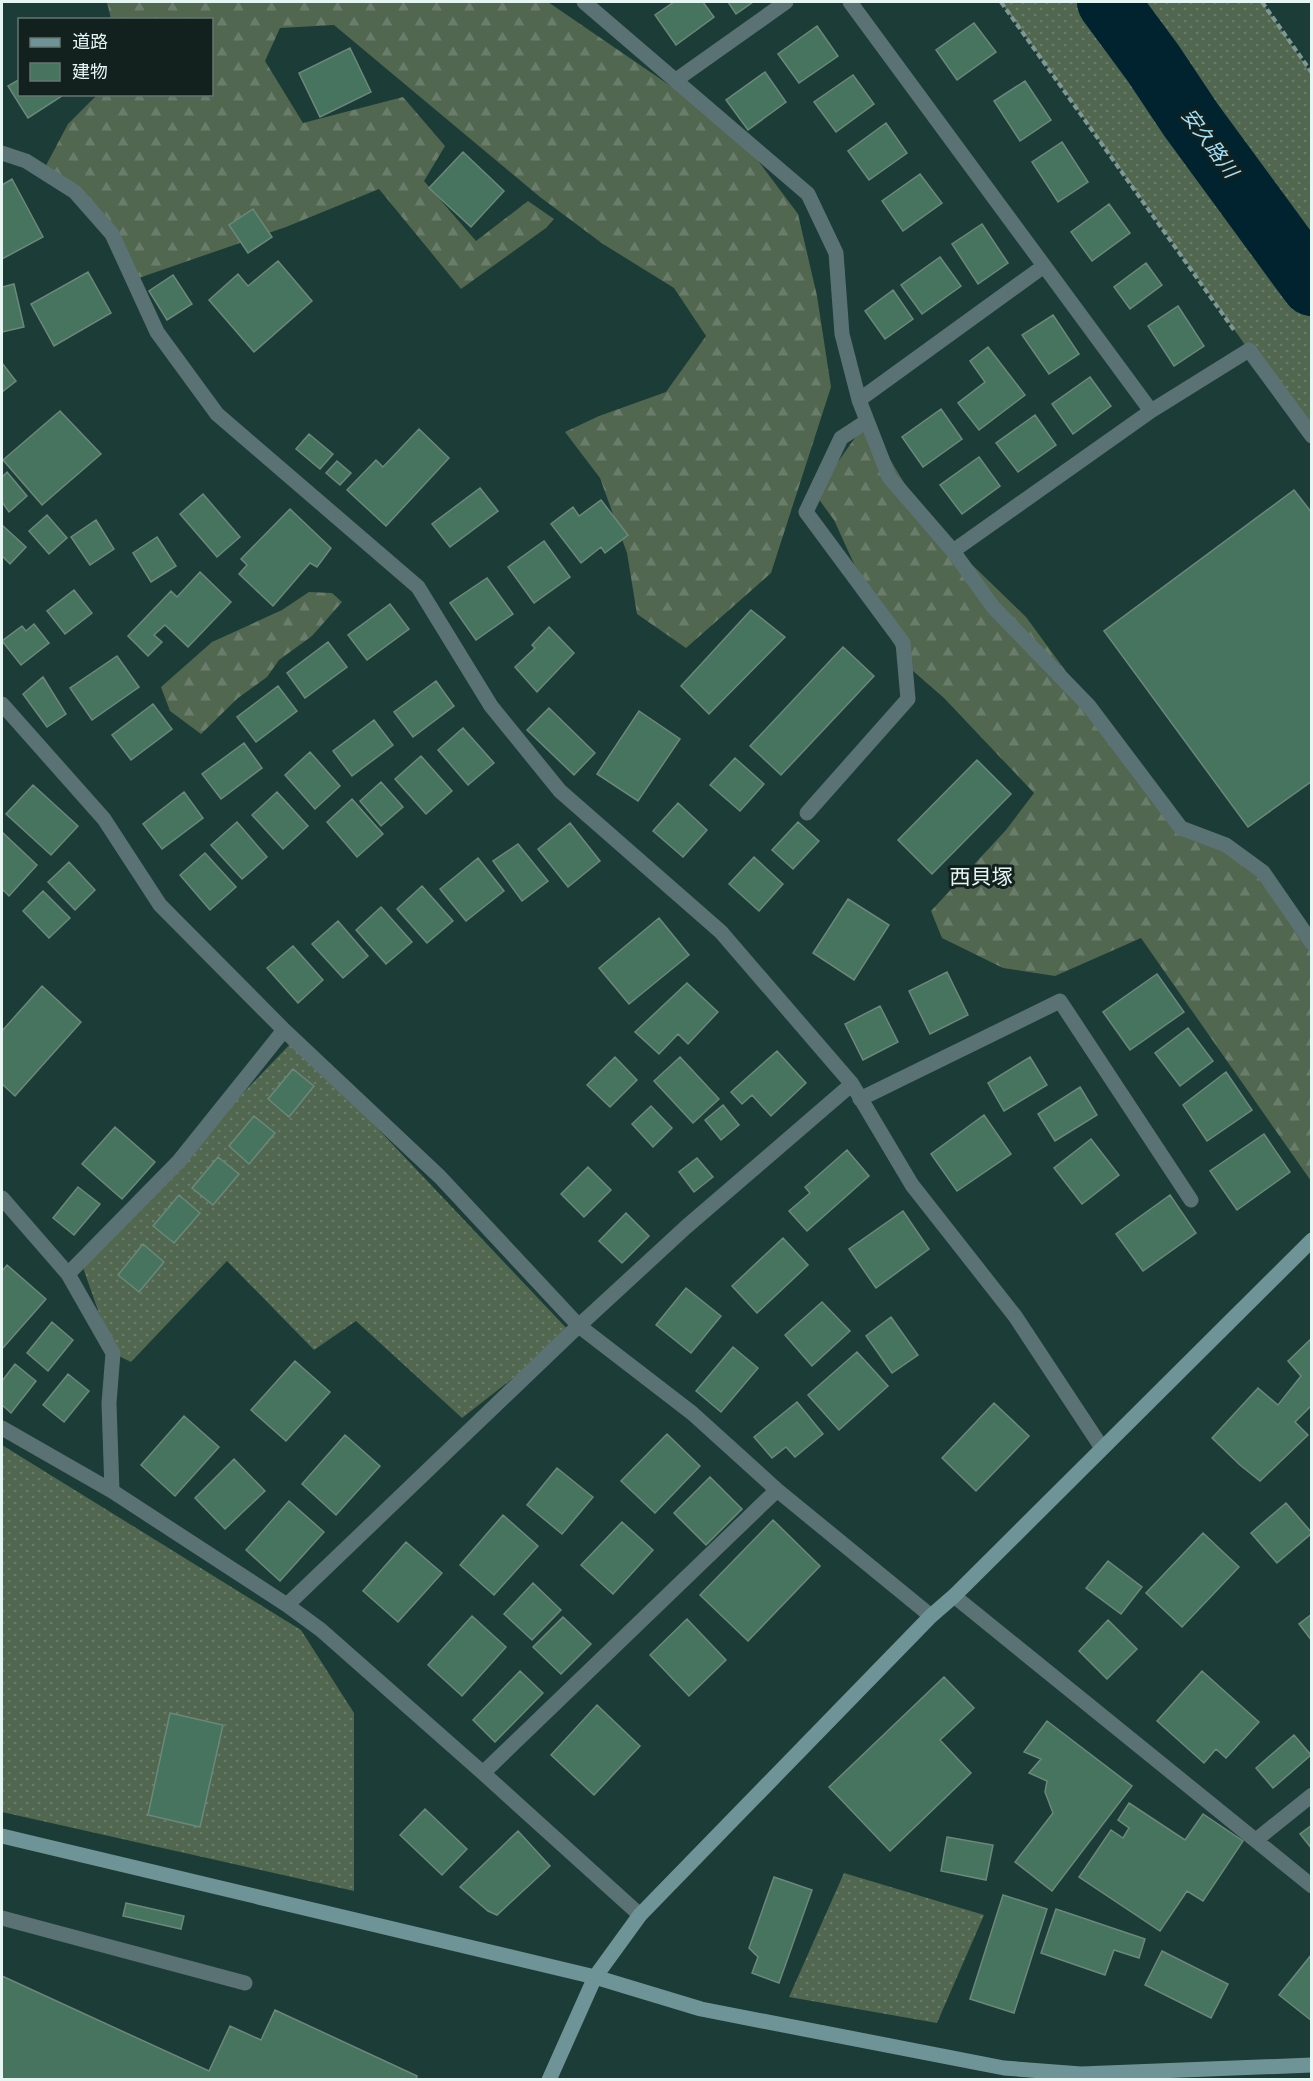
<svg xmlns="http://www.w3.org/2000/svg" width="1313" height="2081" viewBox="0 0 1313 2081" font-family="Bitter,'Noto Sans JP',serif">
<style>
.grass{fill:url(#grass-dots)}
.forest{fill:url(#forest-firs)}
.lines{fill:none;stroke-linecap:round;stroke-linejoin:round}
.river{stroke:#002330;stroke-width:62}
.building{fill:#46745f;stroke:#6c887a;stroke-width:1.5}
.path{stroke:#809894;stroke-width:4;stroke-dasharray:6 3;stroke-linecap:butt}
.lane{stroke:#5b7274;stroke-width:15}
.street{stroke:#5b7274;stroke-width:15}
.secondary{stroke:#6f9498;stroke-width:15}
.labels{text-anchor:middle;stroke-width:6;stroke-linejoin:round;paint-order:stroke}
.water-label{font-size:20px;font-style:italic;fill:#a2e1fa;stroke:#12201e}
.quarter-label{font-size:21px;fill:#e5f6f3;stroke:#12201e}
</style>
<defs>
<pattern id="grass-dots" width="8" height="8" patternUnits="userSpaceOnUse" patternTransform="scale(1.5)"><rect width="8" height="8" fill="#516750"/><path d="M2 2h.1M6 6h.1" fill="none" stroke="#6a7d6a" stroke-width="1.8" stroke-linecap="round"/></pattern>
<pattern id="forest-firs" width="22" height="20" patternUnits="userSpaceOnUse" patternTransform="scale(1.5)"><rect width="22" height="20" fill="#516750"/><path d="M5 1l3.5 6h-7zM16 11l3.5 6h-7z" fill="#6a7d6a"/></pattern>
</defs>
<rect width="100%" height="100%" fill="#1c3c37"/>
<path class="grass" d="M1001,2h261l49,71v360l-58,-77z
M294,1040l277,293 -109,85 -106,-97 -42,29 -87,-89 -96,101 -18,-9 -32,-91z
M2,1445l299,185 53,83v178l-352,-79z
M844,1873l140,42 -47,108 -148,-26z"/>
<path class="forest" d="M107,2h441l187,128 63,84 19,82 14,91 -60,186 -85,75 -49,-34 -10,-61 -27,-75 -35,-46 34,-16 67,-24 40,-56 -32,-48 -71,-44 -63,-47 -206,-172 -54,3 -15,33 38,62 100,-26 42,49 -21,35 52,60 52,-40 26,18 -8,9 -85,61 -82,-100 -93,38 -153,53 -21,-46 -69,-63 25,-47 29,-29 115,-1v-74l-101,-1z
M867,421l60,100 99,96 155,211 82,44 48,71v238l-170,-243 -86,38 -52,-8 -61,-30 -11,-27 75,-81 28,-37 -90,-95 -39,-34 -35,-65 -36,-79 -19,-26z
M309,592l23,1 10,9 -30,34 -33,24 -12,17 -29,21 -37,36 -31,-23 -9,-24 51,-45 70,-32z"/>
<g class="lines">
<path class="river" d="M1108,2l45,61 38,57 121,165"/>
</g>
<path class="building" d="M674,2h29l11,15 -38,28 -21,-30z
M728,2h25l-17,12z
M974,23l22,29 -39,28 -21,-30z
M817,26l21,30 -39,27 -21,-29z
M350,48l21,44 -51,25 -21,-44z
M765,72l21,30 -38,28 -22,-30z
M853,75l21,29 -38,28 -22,-30z
M20,79v15h45l-37,24 -20,-32z
M1025,81l26,39 -31,21 -26,-40z
M886,123l21,30 -38,27 -21,-29z
M1062,142l26,40 -30,20 -26,-40z
M463,152l41,39 -33,36 -42,-39z
M920,174l22,29 -39,28 -21,-30z
M12,179l31,58 -41,22v-74z
M1109,204l21,29 -38,28 -21,-29z
M253,209l19,28 -24,16 -19,-28z
M982,224l26,39 -30,21 -26,-40z
M940,257l21,29 -39,28 -21,-29z
M278,261l34,40 -58,51 -45,-52 29,-26 10,12z
M1146,263l16,22 -32,24 -16,-22z
M88,272l23,41 -57,33 -23,-42z
M173,275l19,29 -25,16 -18,-29z
M14,284l10,43 -22,5v-45z
M893,290l20,29 -28,20 -20,-28z
M1178,306l26,40 -30,20 -26,-40z
M1053,315l26,39 -30,20 -27,-39z
M988,347l37,48 -46,35 -21,-27 27,-21 -15,-21z
M2,363l14,18 -14,11z
M1090,377l21,29 -38,28 -21,-30z
M941,409l21,30 -39,28 -21,-30z
M60,411l41,43 -59,51 -39,-45z
M1035,415l21,30 -38,27 -22,-29z
M419,429l30,29 -63,68 -39,-36 29,-30 7,7z
M309,434l24,20 -13,15 -24,-20z
M979,457l21,29 -38,28 -22,-29z
M337,461l14,12 -11,12 -14,-12z
M7,472l20,24 -18,16 -7,-10v-25z
M480,488l18,23 -48,36 -18,-23z
M1294,490l18,23v268l-64,46 -144,-196z
M203,494l37,43 -23,20 -37,-43z
M601,500l27,35 -23,18 -4,-6 -20,16 -30,-39 22,-17 6,9z
M290,509l41,39 -14,19 -7,-4 -37,43 -34,-32 8,-9 -6,-6z
M47,515l20,23 -18,16 -20,-23z
M96,520l18,29 -24,16 -19,-28z
M2,525l24,22 -16,17 -8,-8z
M157,537l19,29 -25,16 -18,-29z
M544,541l26,36 -36,26 -26,-36z
M200,572l31,30 -43,45 -23,-22 -11,10 8,7 -14,14 -20,-20 43,-45 6,6z
M487,578l26,36 -37,26 -26,-37z
M74,590l18,23 -27,21 -18,-23z
M390,604l19,25 -42,31 -19,-25z
M751,610l34,27 -76,77 -28,-28z
M34,624l15,19 -28,22 -19,-24 20,-15 4,5z
M549,627l25,26 -37,39 -22,-25 20,-19 -3,-3z
M328,642l19,25 -42,31 -18,-25z
M843,647l31,29 -93,99 -31,-29z
M117,656l22,31 -47,33 -22,-32z
M43,677l23,37 -19,13 -24,-33z
M436,681l18,25 -41,31 -19,-25z
M278,686l19,25 -41,31 -19,-25z
M153,704l19,25 -41,31 -19,-25z
M549,708l46,45 -21,22 -47,-45z
M639,711l41,28 -42,62 -41,-27z
M374,720l19,25 -41,31 -19,-25z
M463,728l31,35 -26,22 -30,-35z
M244,743l18,25 -41,31 -19,-25z
M310,752l30,34 -25,23 -30,-34z
M421,756l31,35 -26,23 -31,-35z
M735,758l29,26 -24,27 -30,-26z
M977,760l34,34 -79,80 -34,-34z
M381,782l22,25 -22,19 -21,-25z
M33,785l45,41 -27,29 -45,-41z
M184,792l19,26 -41,31 -19,-25z
M277,792l31,34 -25,23 -31,-34z
M352,799l31,35 -26,23 -30,-35z
M678,803l29,27 -24,27 -30,-26z
M237,822l30,35 -25,22 -31,-34z
M798,822l21,19 -26,28 -21,-19z
M570,823l30,38 -32,26 -30,-38z
M2,832l35,33 -28,31 -7,-7z
M518,844l30,37 -26,20 -29,-40z
M205,853l31,34 -26,23 -30,-35z
M754,857l29,27 -24,27 -30,-27z
M478,858l26,33 -38,30 -26,-32z
M69,862l26,28 -20,20 -27,-28z
M422,886l31,35 -26,22 -30,-34z
M43,891l27,27 -21,20 -26,-27z
M848,899l41,26 -35,55 -41,-27z
M381,907l31,35 -26,22 -30,-34z
M659,918l30,37 -60,49 -30,-36z
M338,921l30,35 -25,22 -31,-34z
M293,946l30,34 -25,23 -31,-35z
M947,972l21,43 -38,19 -21,-43z
M1157,974l27,38 -54,38 -27,-38z
M687,983l31,29 -30,32 -10,-10 -19,20 -24,-22z
M42,986l39,36 -66,74 -13,-12v-53z
M880,1006l18,36 -35,18 -18,-36z
M1188,1028l25,33 -33,25 -25,-33z
M777,1051l29,32 -35,33 -19,-21 -10,9 -11,-12z
M615,1057l22,23 -27,27 -23,-22z
M680,1057l39,42 -26,24 -39,-42z
M1030,1057l17,28 -43,26 -16,-28z
M293,1069l21,17 -25,31 -21,-18z
M1226,1072l26,38 -45,31 -24,-36z
M1080,1087l17,28 -42,26 -17,-27z
M723,1105l16,20 -18,15 -16,-20z
M651,1106l21,22 -19,19 -21,-23z
M984,1115l27,39 -54,37 -26,-37z
M254,1116l21,17 -26,31 -20,-18z
M115,1127l40,35 -33,37 -40,-35z
M1264,1134l26,38 -53,38 -27,-39z
M1091,1139l28,36 -37,29 -28,-36z
M847,1150l22,26 -62,55 -18,-20 21,-18 -5,-6z
M218,1157l21,17 -26,31 -21,-17z
M697,1158l16,19 -19,15 -15,-20z
M588,1167l23,23 -27,27 -23,-23z
M78,1187l22,17 -26,31 -21,-17z
M179,1195l21,18 -26,30 -21,-17z
M1170,1195l26,38 -53,38 -27,-37z
M903,1211l26,38 -53,39 -27,-39z
M626,1213l23,23 -27,27 -23,-22z
M783,1238l25,27 -51,48 -25,-27z
M143,1244l21,18 -25,30 -21,-17z
M7,1265l39,34 -44,50v-78z
M686,1288l35,28 -30,37 -35,-28z
M822,1302l28,29 -38,35 -27,-31z
M891,1317l27,38 -26,18 -26,-37z
M52,1322l21,18 -25,31 -21,-18z
M1312,1338v67l-17,17 13,13 -48,46 -20,-16 -28,-27 46,-50 20,17 23,-29 -13,-15z
M733,1347l25,21 -37,44 -25,-21z
M857,1352l31,34 -49,44 -31,-35z
M295,1361l35,31 -44,49 -35,-31z
M15,1364l21,17 -25,32 -9,-8v-24z
M68,1374l21,17 -25,31 -21,-17z
M797,1402l26,32 -28,23 -9,-10 -14,11 -18,-21z
M994,1403l35,33 -53,55 -34,-33z
M184,1416l35,31 -44,49 -34,-31z
M667,1434l33,32 -45,47 -34,-32z
M345,1435l35,31 -44,49 -34,-31z
M234,1459l31,32 -40,38 -30,-31z
M557,1468l36,29 -31,37 -35,-29z
M710,1477l32,32 -36,36 -32,-32z
M289,1501l35,31 -44,49 -34,-31z
M1286,1503l26,30 -35,30 -26,-30z
M503,1515l35,31 -44,49 -34,-30z
M773,1520l47,46 -72,75 -48,-46z
M622,1522l31,28 -40,44 -32,-29z
M1203,1533l36,34 -57,60 -36,-34z
M406,1542l36,31 -44,49 -35,-31z
M1108,1561l34,26 -21,27 -35,-26z
M533,1583l28,27 -29,30 -28,-26z
M1312,1614v27l-13,-17z
M472,1616l34,31 -44,49 -34,-31z
M563,1617l28,27 -30,30 -28,-27z
M687,1619l39,41 -37,36 -39,-41z
M1108,1620l29,29 -30,30 -28,-28z
M520,1671l23,22 -48,49 -22,-22z
M1202,1671l57,51 -33,36 -10,-9 -12,14 -47,-42z
M944,1677l30,31 -34,32 31,33 -81,78 -61,-64z
M597,1705l43,41 -46,49 -43,-40z
M170,1713l53,12 -23,102 -52,-12z
M1047,1721l85,65 -80,105 -37,-29 38,-49 -8,-21 2,-11 -18,-8 12,-14 -17,-7z
M1294,1735l17,20 -38,33 -17,-20z
M1129,1803l56,37 18,-26 40,27 -40,60 -16,-10 -27,40 -81,-54 32,-47 12,8 6,-10 -11,-8z
M425,1809l42,40 -25,26 -42,-40z
M1312,1825v24l-12,-15z
M518,1831l32,35 -53,49 -9,-4 -28,-24z
M947,1837l46,8 -7,35 -45,-9z
M774,1877l38,13 -33,93 -27,-10 6,-16 -9,-9z
M1003,1895l44,14 -33,104 -44,-14z
M126,1903l58,13 -3,13 -58,-13z
M1056,1909l89,30 -6,19 -25,-8 -9,25 -64,-22z
M1162,1951l66,33 -17,34 -66,-33z
M1312,1954v67l-33,-26z
M2,1976l207,95 21,-45 31,14 14,-30 142,66 -1,4h-414z"/>
<g class="lines">
<path class="path" d="M1001,2l233,328
M1262,2l50,71"/>
<path class="lane" d="M2,1918l243,65"/>
<path class="street" d="M584,2l224,192 28,59 6,81 17,66 30,77 64,74 198,-140 98,-61 63,86
M850,2l301,409
M676,80l110,-78
M2,153l24,8 49,31 37,42 45,98 60,82 201,173 73,119 69,85 161,141 131,152 60,101 103,131 87,132
M859,400l185,-134
M953,551l40,56 96,99 92,122 45,17 37,27 49,71
M2,704l102,115 56,86 124,125 156,147 139,149 113,87 85,77 154,126
M807,813l101,-114 -5,-56 -97,-131 35,-74 26,-17
M860,1099l200,-98 131,199
M2,1198l66,76 45,79 -4,50 3,88
M68,1274l111,-113 105,-131
M2,1428l110,63 175,114 34,25 162,143 157,142
M954,1596l358,290
M287,1605l284,-272 115,-106 166,-143
M483,1773l294,-283
M1256,1840l56,-45"/>
<path class="secondary" d="M2,1836l593,141 106,32 303,59 77,6 231,-9
M549,2080l46,-103 45,-62 291,-299 23,-20 358,-356"/>
</g>
<g class="labels">
<g class="water-label">
<text transform="translate(1210 143) rotate(54)" y="7">安久路川</text>
</g>
<g class="quarter-label">
<text x="981" y="884">西貝塚</text>
</g>
</g>
<rect width="1313" height="2081" fill="none" stroke="#e5f6f3" stroke-width="6"/>
<rect x="18" y="18" width="195" height="78" fill="#12201e" stroke="#667673" stroke-width="1.5"/>
<rect x="30" y="38" width="30" height="9" fill="#6f9498" stroke="#667673" stroke-width="1.5"/>
<text x="72" y="48" font-size="18" fill="#e5f6f3">道路</text>
<rect x="30" y="63" width="30" height="18" fill="#46745f" stroke="#667673" stroke-width="1.5"/>
<text x="72" y="78" font-size="18" fill="#e5f6f3">建物</text>
</svg>
